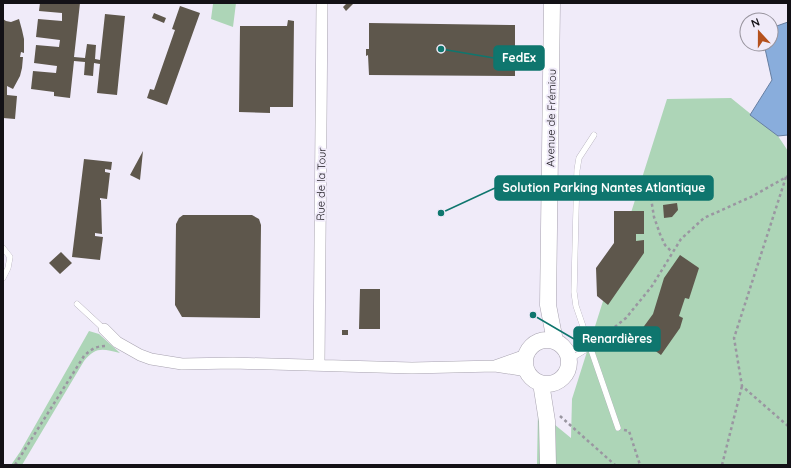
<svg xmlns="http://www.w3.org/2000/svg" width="791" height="468" viewBox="0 0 791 468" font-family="Quicksand,sans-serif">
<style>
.green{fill:#add5b7}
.water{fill:#89addc;stroke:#667ea1}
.building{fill:#5e574c}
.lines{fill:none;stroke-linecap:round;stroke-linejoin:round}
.lane-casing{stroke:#a7a2af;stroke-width:6}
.street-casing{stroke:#a7a2af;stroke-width:12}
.secondary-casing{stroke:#a7a2af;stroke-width:17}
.path{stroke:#9a96a1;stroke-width:2.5;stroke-dasharray:3 3;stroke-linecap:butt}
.lane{stroke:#fff;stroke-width:5.5}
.street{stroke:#fff;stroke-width:11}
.secondary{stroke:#fff;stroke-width:16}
.labels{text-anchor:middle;stroke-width:4;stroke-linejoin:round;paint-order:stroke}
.street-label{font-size:11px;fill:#131116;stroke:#f0ebf9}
.leader{fill:none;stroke:#0f766e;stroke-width:1.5}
.callout-dot{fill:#0f766e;stroke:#f0ebf9;stroke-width:1.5}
.callout{fill:#0f766e;stroke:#0f766e;stroke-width:1.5}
.callout-label{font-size:12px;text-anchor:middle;font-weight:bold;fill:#fff}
</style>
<rect width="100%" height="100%" fill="#f0ebf9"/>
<path class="green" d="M211,3h25l-3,24 -22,-8 2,-15z
M731,98l47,38 10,15v314h-251l1,-54 33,27 1,-39 95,-300z
M89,331l10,3 21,19c-17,-4 -24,-7 -36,8l-62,104h-11l9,-13z"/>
<path class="water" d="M788,22v113l-10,1 -28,-21 22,-35 -8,-36h7v-16z"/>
<path class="building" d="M40,3h40l-6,54 11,1 2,-14 9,1 -1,14 5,1 5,-46 20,2 -8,79 -20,-2 3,-29 -6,-1 -1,13 -9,-1 1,-13 -11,-1 -4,37 -16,-2v-4l-23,-3 2,-18 23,2 1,-7 -23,-3 2,-18 23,2 1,-7 -24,-3 2,-18 24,2v-8l-23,-2z
M347,3h7l-8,8 -3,-4z
M180,6l20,7 -33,92 -20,-7 3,-9 4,1 21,-60 -3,-1z
M154,13l12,5 -2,5 -12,-5z
M3,19l3,2 5,1 8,-3 3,11 2,9v14l-3,-1 -1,5h3l-1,11 -2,8 -7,13 -6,-3v9l10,1 -2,23 -12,-1z
M288,20l6,1 -1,86h-23v6l-31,-1 1,-86h47z
M369,23l146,2v51l-146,-1 -1,-20 -2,1v-7h3z
M143,151l-3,29 -10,-5z
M84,159l28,3 -1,8 -6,-1v3l5,1 -3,26 -7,-1v2h1l1,34 -7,-1v3l8,1 -3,23 -28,-3z
M677,203l1,7 -6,7 -8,1 -1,-13z
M614,211h30v23h-8v7l8,-1v13l-36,52 -11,-9 -1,-28 18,-25z
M183,215h69l7,4 2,6 -1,93 -78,-1 -7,-12 1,-81 3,-6z
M61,252l11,11 -12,11 -11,-11z
M680,255l19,13 -10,31 -4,-1 -6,18 4,2 -3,10 -19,27 -25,-18 17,-23 11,-36z
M360,289h20v40h-21z
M342,330h6v5h-6z"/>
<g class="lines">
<g class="lane-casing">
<path id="lane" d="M594,135l-15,23 -2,12 -3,122 2,14 42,122
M3,248l7,9 -2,11 -5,10
M77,304l27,25
M566,350l21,-2
M569,360l21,-13"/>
</g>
<g class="street-casing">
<path id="street" d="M104,329l13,13 23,13 11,4 31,5 51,-1 179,5 83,-2 32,5
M319,365l3,-362
M495,366l31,-11"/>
</g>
<g class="secondary-casing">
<path id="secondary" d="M552,3l-4,302 7,36
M525 362a22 22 0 1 1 44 0a22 22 0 1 1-44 0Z
M541,383l6,38 1,44"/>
</g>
<path class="path" d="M786,177l-52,161 8,48 46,40
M649,186l5,31 6,17 5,11 7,7
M596,342l30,-24 26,-32 29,-47 23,-21 49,-22 35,-20
M560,416l55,49
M624,430l5,1 11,34
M15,465l69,-109c6,-6 12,-10 21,-10
M722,465l20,-79"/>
<use href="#lane" class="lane"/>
<use href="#street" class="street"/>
<use href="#secondary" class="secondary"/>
</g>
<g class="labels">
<g class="street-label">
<text transform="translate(551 118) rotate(-89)" y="4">Avenue de Frémiou</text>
<text transform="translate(321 184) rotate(-89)" y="4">Rue de la Tour</text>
</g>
</g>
<path class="leader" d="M441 49L494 58M441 213L495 188M533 315L574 339"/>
<g class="callout-dot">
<circle cx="441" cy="49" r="4"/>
<circle cx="441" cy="213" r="4"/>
<circle cx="533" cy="315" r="4"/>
</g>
<g class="callout">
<rect x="494" y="46" width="50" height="24" rx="4"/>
<rect x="495" y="176" width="218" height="24" rx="4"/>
<rect x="574" y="327" width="86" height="24" rx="4"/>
</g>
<g class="callout-label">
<text x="519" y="62">FedEx</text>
<text x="604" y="192">Solution Parking Nantes Atlantique</text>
<text x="617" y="343">Renardières</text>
</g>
<rect width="791" height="468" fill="none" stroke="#131116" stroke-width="8"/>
<g transform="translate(759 32) rotate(339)"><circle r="19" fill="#f0ebf9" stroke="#98949e"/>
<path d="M0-3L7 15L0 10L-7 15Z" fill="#b5511d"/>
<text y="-6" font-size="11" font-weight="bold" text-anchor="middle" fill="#131116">N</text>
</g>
</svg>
